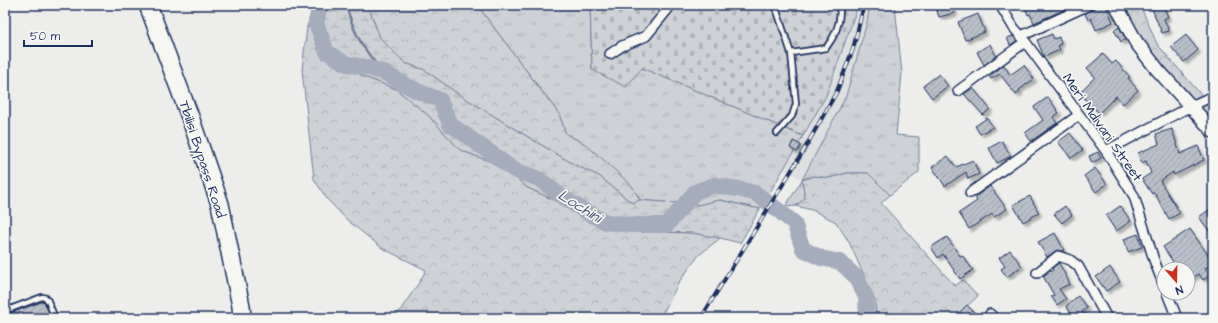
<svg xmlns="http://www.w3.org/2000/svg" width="1218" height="323" viewBox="0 0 1218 323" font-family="'Architects Daughter',sans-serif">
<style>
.built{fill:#dde0e1}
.grass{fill:url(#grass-tufts);stroke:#74809a}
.forest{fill:url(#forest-crowns);stroke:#74809a}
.wetland{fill:url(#wetland-marsh);stroke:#74809a}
.cemetery{fill:url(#cemetery-stones);stroke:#74809a}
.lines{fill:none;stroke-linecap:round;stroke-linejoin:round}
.stream{stroke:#6e7a96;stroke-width:2.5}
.river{stroke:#a5acbc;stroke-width:16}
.building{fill:url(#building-hatch);stroke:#1b2f5e;filter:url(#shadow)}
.lane-casing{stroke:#1b2f5e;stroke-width:8}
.street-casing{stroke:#1b2f5e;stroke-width:12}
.secondary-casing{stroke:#1b2f5e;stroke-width:16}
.highway-casing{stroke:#1b2f5e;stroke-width:20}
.lane{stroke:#f6f6f2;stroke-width:4.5}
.street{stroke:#f6f6f2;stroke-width:9}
.secondary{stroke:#f6f6f2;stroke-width:13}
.highway{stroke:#f6f6f2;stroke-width:17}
.rail-casing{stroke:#1b2f5e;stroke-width:4}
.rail{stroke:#f6f6f2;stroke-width:2.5;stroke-dasharray:8;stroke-linecap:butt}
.labels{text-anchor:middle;stroke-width:3.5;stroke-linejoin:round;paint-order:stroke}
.street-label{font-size:14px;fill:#1b2f5e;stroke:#f6f6f2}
.water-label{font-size:15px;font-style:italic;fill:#44547a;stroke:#f6f6f2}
</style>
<defs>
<pattern id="grass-tufts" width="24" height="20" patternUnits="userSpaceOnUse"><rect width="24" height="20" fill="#ced2d7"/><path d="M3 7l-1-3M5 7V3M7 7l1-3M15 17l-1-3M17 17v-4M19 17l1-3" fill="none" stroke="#b0b5bb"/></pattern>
<pattern id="forest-crowns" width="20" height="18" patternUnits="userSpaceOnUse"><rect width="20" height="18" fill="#ced2d7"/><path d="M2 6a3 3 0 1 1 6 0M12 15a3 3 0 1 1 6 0" fill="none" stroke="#b0b5bb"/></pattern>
<pattern id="wetland-marsh" width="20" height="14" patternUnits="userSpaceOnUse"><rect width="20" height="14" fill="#ced2d7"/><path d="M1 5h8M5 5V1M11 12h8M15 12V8" fill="none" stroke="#b0b5bb"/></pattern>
<pattern id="cemetery-stones" width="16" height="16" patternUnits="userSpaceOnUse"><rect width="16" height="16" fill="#ced2d7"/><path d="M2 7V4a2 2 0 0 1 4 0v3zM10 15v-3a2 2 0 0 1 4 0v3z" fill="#b0b5bb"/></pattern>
<pattern id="building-hatch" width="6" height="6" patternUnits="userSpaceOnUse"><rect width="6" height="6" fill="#b9bfc8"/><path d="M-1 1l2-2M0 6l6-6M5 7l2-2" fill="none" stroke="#9ea4ae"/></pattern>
<filter id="shadow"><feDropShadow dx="3" dy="3" stdDeviation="1" flood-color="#0004"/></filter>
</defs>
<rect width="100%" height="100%" fill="#edeeec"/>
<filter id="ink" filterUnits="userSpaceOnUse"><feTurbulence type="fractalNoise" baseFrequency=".025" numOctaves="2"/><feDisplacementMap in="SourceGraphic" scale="8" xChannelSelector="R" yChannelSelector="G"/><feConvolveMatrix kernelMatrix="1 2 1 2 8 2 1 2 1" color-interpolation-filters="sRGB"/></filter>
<g filter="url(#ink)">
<path class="built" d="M857,5h13l-3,17 -21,74 -44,84 -18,-11 42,-73 30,-85z"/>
<path class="grass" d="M477,5h113l2,65 50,-2 161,68 -43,73 -40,-9 -22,5 -58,-5 -8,-14 -47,-42 -19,-10 -7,-20z
M870,5h25l7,69 -6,61 23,2v35l-29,23 -22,-22h-21l-18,5 -14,-2 -13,3 3,19 -9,8 -11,1 17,-27 44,-84 21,-74z"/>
<path class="forest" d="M370,5h107l82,109 7,20 19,10 21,18 26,24 8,14 -8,3 -33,-27 -24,-11 -57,-34 -60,-37 -33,-24 -20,-7 -25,-25 -11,-29z
M1123,5h17l17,39 46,53 -10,4c-27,-30 -53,-60 -70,-96z
M307,27l13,1 12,24 30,24 34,13 32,26 32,35 45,17 21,20 56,26 22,14 32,4 56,2 28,5 -21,17 -20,27 -16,31 -5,5h-263l25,-37 6,-11 -44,-22 -35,-28 -20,-21 -13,-20 -12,-109z
M1208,102l5,6v18l-16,-18z
M847,173h21l22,22 -9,8 74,83 8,-6 15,16 -24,22h-78l-1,-18 -26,-58 -13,-20 -24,-12 -16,-4 9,-8 -3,-18 13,-4 14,2z"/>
<path class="wetland" d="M313,5h57l-1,4 11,29 25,25 20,7 33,24 60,37 57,34 24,11 33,27 8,-3 58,5 22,-5 40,9 -20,34 -20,-5 -28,-5 -56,-2 -32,-4 -22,-14 -56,-26 -21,-20 -45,-17 -32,-35 -32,-26 -34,-13 -30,-24 -12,-24 -13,-1z"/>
<path class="cemetery" d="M590,5h267l-1,6 -30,85 -23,40 -161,-68 -16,19 -34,-17z"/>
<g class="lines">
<path class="stream" d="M346,5c8,29 17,44 37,67"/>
<path class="river" d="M320,5l-4,18 11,29 20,12 18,3 18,5 32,18 25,10 10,24 41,29 23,17 25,9 23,18 26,16 18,9 26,3h35l28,-33 19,-7 24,4 17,4 23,17 16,13 9,26 18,9 19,4 16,15 10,20 1,21"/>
</g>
<path class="building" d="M935,5h17l3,8 -16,4z
M1024,5h51l-41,18 -4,-9 -2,1z
M1095,5h11l7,17 -17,8 -5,-12 -3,2 -3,-6 9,-5z
M1162,5h1l5,12 -4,2 5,12 -7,2 -10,-24z
M978,14l7,18 -20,8 -7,-18z
M1119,27l7,12 -5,3 -7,-12z
M1052,34l2,5 5,-2 2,7 -3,1 2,5 -16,7 -7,-17z
M1186,35l12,15 -14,12 -13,-15z
M1013,36l4,5 -7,4 -3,-7z
M990,44l6,12 -12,9 -7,-13z
M1103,54l9,10 4,-3 14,16 -2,1 10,12 -15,14 -7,-8 -17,17 -20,-20 16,-16 -8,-9z
M1004,65l6,10 14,-10 10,14 -15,11 1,2 -4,3 -16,-21 -9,5 -2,-3z
M939,74l9,12 -16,12 -9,-12z
M973,88l17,21 -7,6 -19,-21z
M1048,97l11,16 -6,4 4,6 -26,18 -6,-8 18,-13 -9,-13z
M987,118l6,9 -13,7 -5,-8z
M1172,129l8,25 18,-8 6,14 -30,15 -1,-3 -13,9 20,32 -11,6 -15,-27 -2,2 -10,-15 9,-6 -5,-12 -5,2 -3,-10 21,-9 -3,-10z
M1070,133l13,17 -12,8 -13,-16z
M793,141l8,4 -4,7 -7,-4z
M1002,141l9,15 -14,7 -8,-15z
M1098,152l3,6 -9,5 -3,-7z
M948,156l8,11 17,-7 6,14 -11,5 -2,-7 -21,14 -13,-19z
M1095,168l12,16 -11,8 -12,-16z
M990,186l17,23 -13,8 -2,-3 -23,15 -10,-16 18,-12 -2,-4z
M1030,196l9,17 -16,9 -10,-17z
M1065,206l7,9 -10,8 -8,-9z
M1120,206l11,15 -15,10 -10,-15z
M1213,207v29l-14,-19z
M1190,229l23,33 -8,7 5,7 -7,4 -4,-6 -11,7v-12h-10l-15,-22z
M1055,233l9,17 -2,1 -5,-1 -10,7 -9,-15z
M1138,234l4,13 -14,5 -4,-13z
M947,237l13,19 2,-1 11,15 -13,9 -17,-25 -5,4 -7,-11z
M1010,250l12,16 -15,11 -6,-8 4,-3 -6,-8z
M1059,263l11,21 -11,5 7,10 -9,6 -6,-9 3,-1 -11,-19 10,-6 -1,-2z
M1110,267l10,15 -14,9 -10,-14z
M1078,296l9,12 -5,4 5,6h-13l-8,-12z
M44,301l7,17h-46v-3z
M967,305l13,13h-14l-6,-6z"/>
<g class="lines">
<g class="lane-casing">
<path id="lane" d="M775,5l16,48 5,51 -4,12 -15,17
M791,53l35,-5c9,-12 16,-28 13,-43
M5,311l37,-14 4,1 2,3 7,17"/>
</g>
<g class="street-casing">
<path id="street" d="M1000,5l14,23 7,8
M1089,5l-68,31 85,115 28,45 20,64 10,26
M610,54l12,-8 24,-10 22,-27 1,-4
M958,91l67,-49
M1106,151l85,-45 22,-10
M970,193l109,-78
M1037,273l21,-17 12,4 8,6 29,52
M1167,293l10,25
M990,314l4,4"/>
</g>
<g class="secondary-casing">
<path id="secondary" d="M1116,5l20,37 21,27 56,62"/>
</g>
<g class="highway-casing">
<path id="highway" d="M148,5l42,112 30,87 21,102 1,12"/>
</g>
<use href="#lane" class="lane"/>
<use href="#street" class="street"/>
<use href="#secondary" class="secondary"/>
<use href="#highway" class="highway"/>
<g class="rail-casing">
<path id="rail" d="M701,318l103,-168 33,-59 16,-42 11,-44"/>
</g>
<use href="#rail" class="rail"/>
</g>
</g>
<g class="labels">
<g class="street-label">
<text transform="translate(1103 127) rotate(55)" y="5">Meri Mdivani Street</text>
<text transform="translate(203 159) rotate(72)" y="5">Tbilisi Bypass Road</text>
</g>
<g class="water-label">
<text transform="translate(580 206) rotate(32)" y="5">Lochini</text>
</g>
</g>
<rect width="1218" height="323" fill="none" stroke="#f6f6f2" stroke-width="20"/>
<rect x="10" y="10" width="1198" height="303" fill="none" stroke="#1b2f5e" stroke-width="1.5" filter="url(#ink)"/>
<g transform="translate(1176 281) rotate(160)"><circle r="19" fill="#f6f6f2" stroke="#9ea6b7"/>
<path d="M0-3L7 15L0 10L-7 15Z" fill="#c8321e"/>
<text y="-6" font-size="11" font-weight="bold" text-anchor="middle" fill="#1b2f5e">N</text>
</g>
<path d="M24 40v6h68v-6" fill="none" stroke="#1b2f5e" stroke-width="2"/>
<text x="30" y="40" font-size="12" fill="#1b2f5e" stroke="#f6f6f2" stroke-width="3" paint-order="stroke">50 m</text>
</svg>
